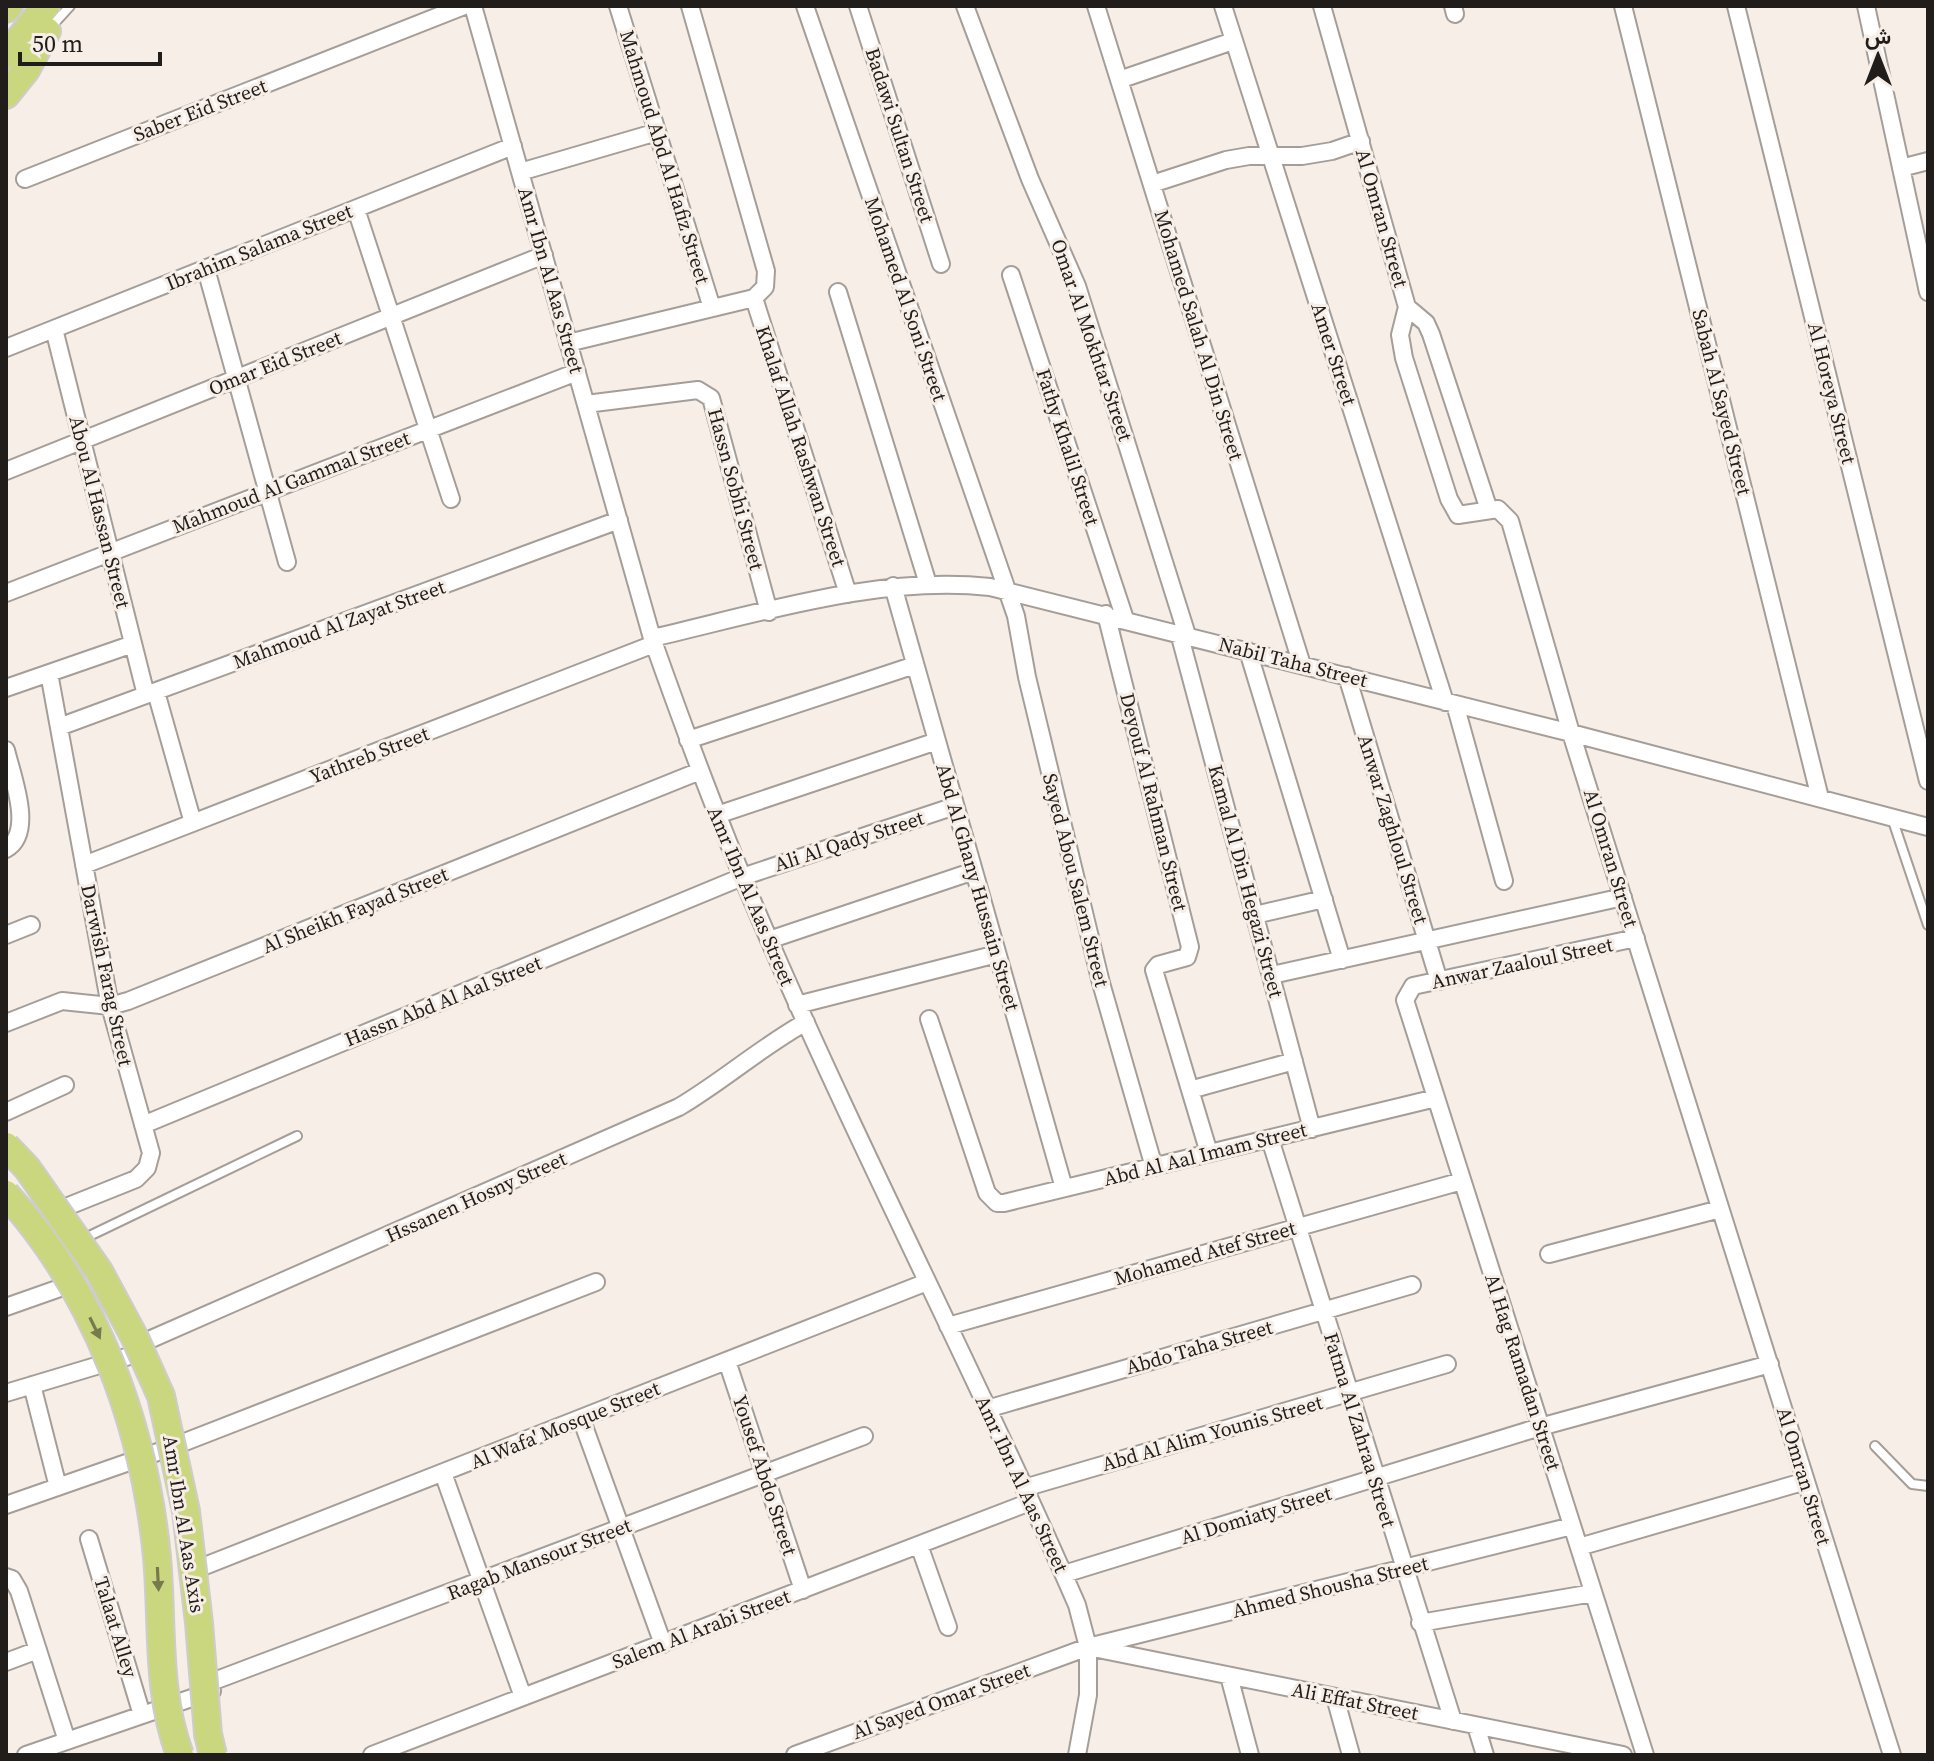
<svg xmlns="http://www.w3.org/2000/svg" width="1934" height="1761" viewBox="0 0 1934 1761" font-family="'Source Serif 4',Vazirmatn,serif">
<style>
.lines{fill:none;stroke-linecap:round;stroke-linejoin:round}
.lane-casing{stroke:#a59e98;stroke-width:12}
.street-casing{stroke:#a59e98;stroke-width:20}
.primary-casing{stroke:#cecdcd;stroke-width:30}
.lane{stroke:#fff;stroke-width:8}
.street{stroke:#fff;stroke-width:16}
.primary{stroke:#cbd77f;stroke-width:26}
.primary-bridge-casing{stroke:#cecdcd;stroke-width:30;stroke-linecap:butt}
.primary-bridge{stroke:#cbd77f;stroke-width:26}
.oneway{fill:#767a4d}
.labels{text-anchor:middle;stroke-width:6;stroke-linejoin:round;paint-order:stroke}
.street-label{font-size:20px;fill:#201d1b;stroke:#f6eee7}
</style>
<rect width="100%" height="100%" fill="#f6eee7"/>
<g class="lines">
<g class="lane-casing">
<path id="lane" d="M49,29l21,-23
M1892,818l36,107
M81,1240l216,-104
M1875,1446l37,38 16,2"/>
</g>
<g class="street-casing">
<path id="street" d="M473,6l179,632c36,102 74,204 118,304 97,223 210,440 307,663l11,42v48l-11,60
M618,6l94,302
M805,6l211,610 11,61 74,306 53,184
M858,6l83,258
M965,6l65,173 47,107 110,349
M1096,6l206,659
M1223,6l222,696
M1322,6l85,301 -7,28 4,23 45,141 9,16 40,-6 12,12 61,212 321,1022
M1453,6l2,8
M1623,6l197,792
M1736,6l192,775
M1866,6l62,286
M1119,80l114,-39
M1901,168l27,-7
M520,172l137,-40
M25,179l439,-173
M1152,184l74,-24 23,-4h53l30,-5 29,-10
M356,209l95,290
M206,269l81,293
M1011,275l114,344
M838,292l90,292
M754,298l94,296
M1407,307l19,16 5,11 58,176
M54,329l92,366
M568,343l186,-45 11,-11 1,-16 -76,-265
M6,348l507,-202
M586,404l112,-14 13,8 58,214
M6,471l538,-216
M893,586l171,602
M6,593l571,-221
M1106,614l84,333 -3,10 -29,8 -4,5 55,183
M1179,633l133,496
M652,638c109,-25 227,-63 338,-51l581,146 357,94
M1248,651l94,309
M49,673l61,333 41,147 -4,15 -11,11 -85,34
M1347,676l92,305
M6,688l127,-44
M156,692l37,131
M1455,704l49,177
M59,727l560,-207
M688,740l227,-75
M6,750c6,26 29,83 0,99
M717,815l220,-74
M84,865l570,-221
M1255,915l69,-16
M6,935l25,-10
M1636,938l-223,48 -8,14 240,755
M769,940l205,-69
M1272,975l351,-78
M797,1005l200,-51
M929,1019l58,174 10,10h7l432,-105
M6,1023l56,-22 48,5 18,-5 572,-230
M1190,1090l104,-29
M6,1112l59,-27
M143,1125l599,-248 213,-71
M1270,1139l183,582
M1549,1254l171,-45
M6,1307l88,-31
M948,1326l514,-145
M133,1347l546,-240c44,-26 82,-60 127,-85
M727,1361l76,229
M32,1385l26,102
M6,1393l130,-39
M987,1409l425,-124
M581,1418l82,226
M443,1473l80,224
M1024,1488l423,-124
M6,1505l166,-58 424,-165
M89,1539l53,176
M919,1545l29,82
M1579,1547l227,-66
M202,1567l725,-285
M1064,1574l476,-147 230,-63
M6,1577l6,2 7,12 48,150
M1420,1623l173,-30
M1093,1648l530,107
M6,1662l32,-12
M1229,1676l21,79
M214,1681l650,-245
M1335,1697l16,58
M1476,1726l9,29
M26,1755l186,-64
M372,1755l658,-253
M795,1755l293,-108 484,-121"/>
</g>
<g class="primary-casing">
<path id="primary" d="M6,9l3,-3
M6,55l40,-49
M6,95l20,-25 21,-39"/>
</g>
<use href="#lane" class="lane"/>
<use href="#street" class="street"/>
<use href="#primary" class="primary"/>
<g class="primary-bridge-casing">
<path id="primary-bridge" d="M6,1146l21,22 72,103 36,67 26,58 25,115 13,112 9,111 5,21
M6,1194c90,99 138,231 151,363 6,68 -1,134 23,198"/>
</g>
<use href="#primary-bridge" class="primary-bridge"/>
</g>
<defs><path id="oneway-solid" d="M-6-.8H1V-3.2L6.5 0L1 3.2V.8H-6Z" transform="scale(2)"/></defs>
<g class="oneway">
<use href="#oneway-solid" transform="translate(95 1328) rotate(64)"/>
<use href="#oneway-solid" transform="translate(158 1579) rotate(87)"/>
</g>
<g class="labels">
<g class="street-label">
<text transform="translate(200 110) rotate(-21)" y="7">Saber Eid Street</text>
<text transform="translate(900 135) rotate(72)" y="7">Badawi Sultan Street</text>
<text transform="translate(665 157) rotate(73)" y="7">Mahmoud Abd Al Hafiz Street</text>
<text transform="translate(1382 218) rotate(74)" y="7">Al Omran Street</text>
<text transform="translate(259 247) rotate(-22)" y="7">Ibrahim Salama Street</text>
<text transform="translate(551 280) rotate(74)" y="7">Amr Ibn Al Aas Street</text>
<text transform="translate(906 299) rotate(71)" y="7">Mohamed Al Soni Street</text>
<text transform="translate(1199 335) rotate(73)" y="7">Mohamed Salah Al Din Street</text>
<text transform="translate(1092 340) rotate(71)" y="7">Omar Al Mokhtar Street</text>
<text transform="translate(1334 354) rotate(72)" y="7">Amer Street</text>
<text transform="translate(275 363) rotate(-22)" y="7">Omar Eid Street</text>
<text transform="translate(1832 393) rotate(76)" y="7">Al Horeya Street</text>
<text transform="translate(1722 402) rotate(76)" y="7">Sabah Al Sayed Street</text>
<text transform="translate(801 446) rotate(72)" y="7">Khalaf Allah Rashwan Street</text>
<text transform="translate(1068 447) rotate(72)" y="7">Fathy Khalil Street</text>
<text transform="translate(291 482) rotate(-21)" y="7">Mahmoud Al Gammal Street</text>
<text transform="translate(736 489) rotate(75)" y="7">Hassn Sobhi Street</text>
<text transform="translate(100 512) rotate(76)" y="7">Abou Al Hassan Street</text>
<text transform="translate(339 624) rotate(-20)" y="7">Mahmoud Al Zayat Street</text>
<text transform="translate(1293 662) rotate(14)" y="7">Nabil Taha Street</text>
<text transform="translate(369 755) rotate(-21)" y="7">Yathreb Street</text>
<text transform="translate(1154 802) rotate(76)" y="7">Deyouf Al Rahman Street</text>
<text transform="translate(1393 829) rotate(73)" y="7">Anwar Zaghloul Street</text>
<text transform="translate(849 841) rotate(-18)" y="7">Ali Al Qady Street</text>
<text transform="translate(1611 858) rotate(73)" y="7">Al Omran Street</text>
<text transform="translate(1076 880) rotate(76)" y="7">Sayed Abou Salem Street</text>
<text transform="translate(1246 881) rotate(75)" y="7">Kamal Al Din Hegazi Street</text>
<text transform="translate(978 887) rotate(74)" y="7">Abd Al Ghany Hussain Street</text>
<text transform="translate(751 896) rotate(67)" y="7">Amr Ibn Al Aas Street</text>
<text transform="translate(355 910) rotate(-22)" y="7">Al Sheikh Fayad Street</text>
<text transform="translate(1522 963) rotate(-12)" y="7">Anwar Zaaloul Street</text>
<text transform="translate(107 975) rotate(78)" y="7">Darwish Farag Street</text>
<text transform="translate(443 1001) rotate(-22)" y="7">Hassn Abd Al Aal Street</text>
<text transform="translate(1205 1154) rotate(-14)" y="7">Abd Al Aal Imam Street</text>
<text transform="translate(476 1197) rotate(-24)" y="7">Hssanen Hosny Street</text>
<text transform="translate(1205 1253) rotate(-16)" y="7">Mohamed Atef Street</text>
<text transform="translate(1199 1347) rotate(-16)" y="7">Abdo Taha Street</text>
<text transform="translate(1523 1372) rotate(72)" y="7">Al Hag Ramadan Street</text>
<text transform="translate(565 1425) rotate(-22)" y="7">Al Wafa' Mosque Street</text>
<text transform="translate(1360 1430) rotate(73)" y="7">Fatma Al Zahraa Street</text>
<text transform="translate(1212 1433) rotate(-16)" y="7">Abd Al Alim Younis Street</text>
<text transform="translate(765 1475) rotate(72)" y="7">Yousef Abdo Street</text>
<text transform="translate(1804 1476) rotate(73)" y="7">Al Omran Street</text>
<text transform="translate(1022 1484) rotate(65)" y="7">Amr Ibn Al Aas Street</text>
<text transform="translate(1256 1515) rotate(-17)" y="7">Al Domiaty Street</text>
<text transform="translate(184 1524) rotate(81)" y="7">Amr Ibn Al Aas Axis</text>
<text transform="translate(539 1559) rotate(-21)" y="7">Ragab Mansour Street</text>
<text transform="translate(1330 1587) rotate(-14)" y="7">Ahmed Shousha Street</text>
<text transform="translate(116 1627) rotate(73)" y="7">Talaat Alley</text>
<text transform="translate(701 1629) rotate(-21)" y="7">Salem Al Arabi Street</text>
<text transform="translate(941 1701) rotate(-20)" y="7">Al Sayed Omar Street</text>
<text transform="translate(1355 1701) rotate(11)" y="7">Ali Effat Street</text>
</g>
</g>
<rect width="1934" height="1761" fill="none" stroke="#201d1b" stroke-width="16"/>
<g transform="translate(1878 56)" stroke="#f6eee7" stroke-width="6" paint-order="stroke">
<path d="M0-6L14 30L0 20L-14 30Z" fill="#201d1b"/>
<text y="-12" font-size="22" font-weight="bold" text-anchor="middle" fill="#201d1b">ش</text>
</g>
<path d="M20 52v12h140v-12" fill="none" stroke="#201d1b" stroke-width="4"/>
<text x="32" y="52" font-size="24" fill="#201d1b" stroke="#f6eee7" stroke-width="6" paint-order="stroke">50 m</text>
</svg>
